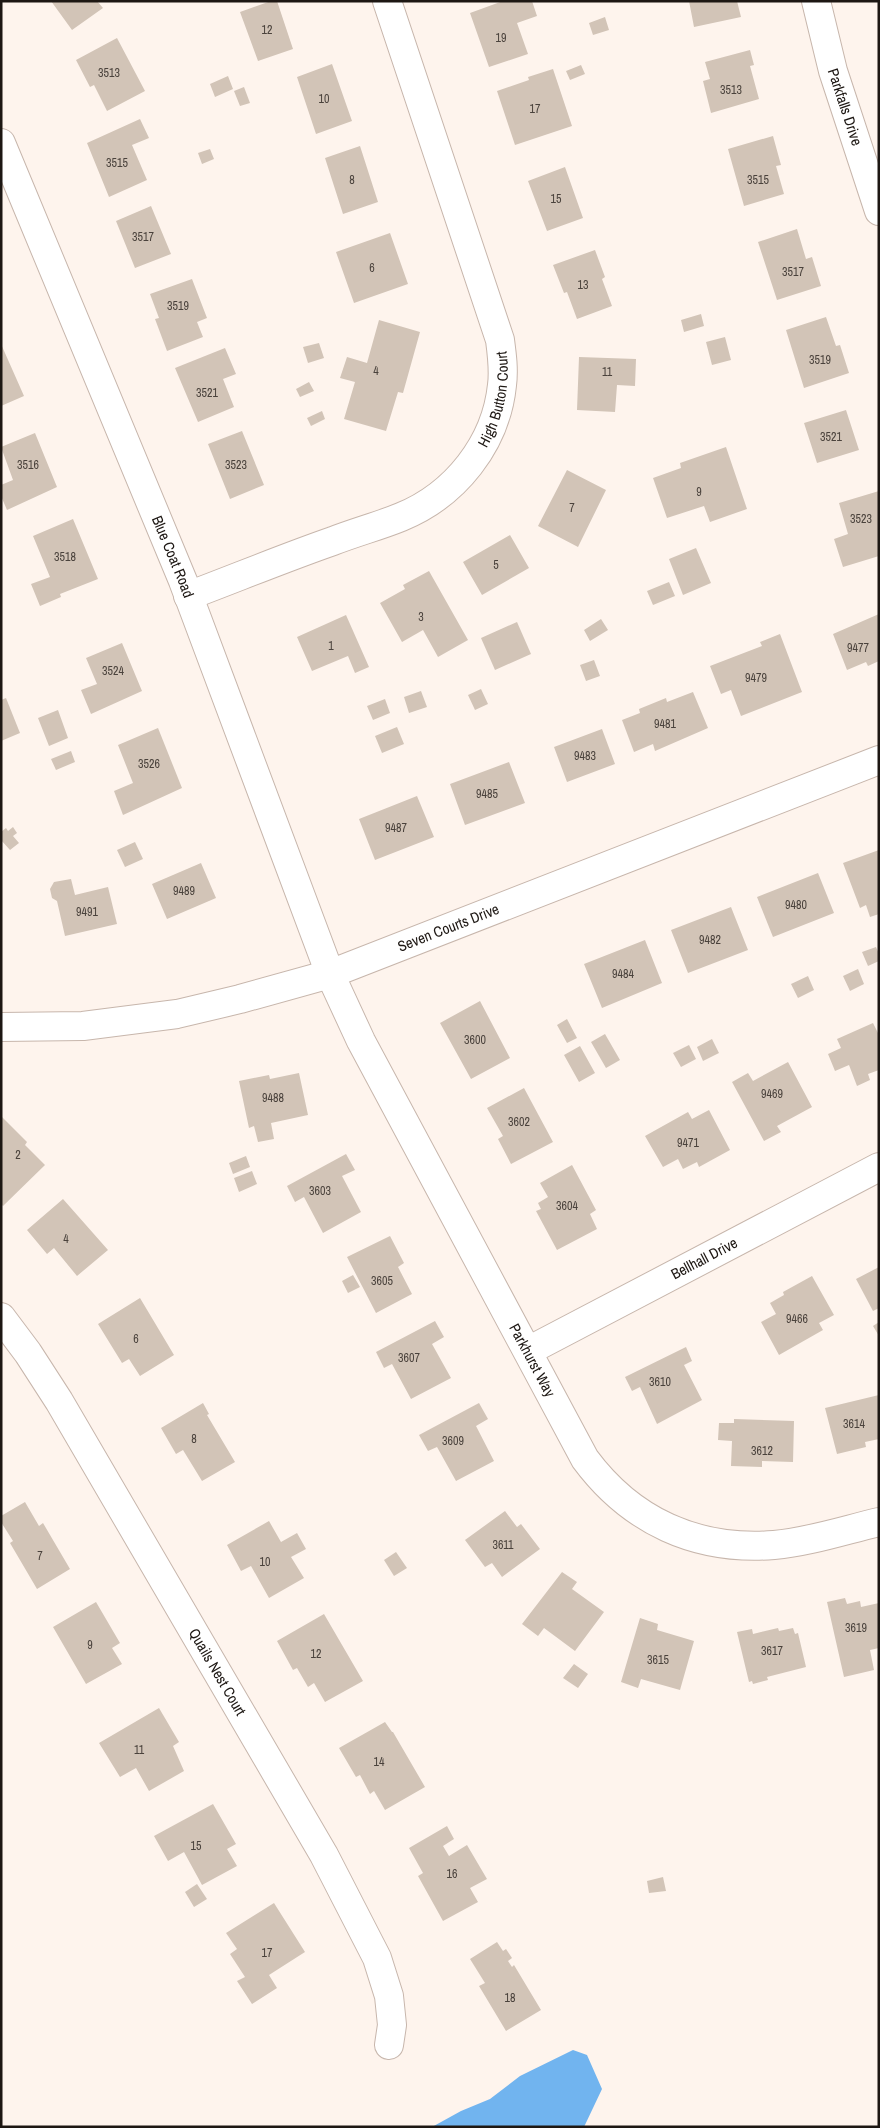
<svg xmlns="http://www.w3.org/2000/svg" width="880" height="2128" viewBox="0 0 880 2128" font-family="'Archivo Narrow',sans-serif">
<style>
.water{fill:#71b4ef}
.building{fill:#d2c4b7}
.lines{fill:none;stroke-linecap:round;stroke-linejoin:round}
.minor-casing{stroke:#c7b6ac;stroke-width:30}
.minor{stroke:#fff;stroke-width:28}
.labels{text-anchor:middle;stroke-width:5;stroke-linejoin:round;paint-order:stroke}
.number-label{font-size:12px;fill:#4a423c}
.street-label{font-size:15px;fill:#1d1713;stroke:#fff}
</style>
<rect width="100%" height="100%" fill="#fef4ed"/>
<path class="water" d="M573,2050l14,5 15,34 -18,38h-152l29,-16 29,-12 30,-23z"/>
<path class="building" d="M51,1h46l6,7 -31,22z
M271,1h6l16,48 -35,12 -18,-49z
M503,1h29l5,15 -20,7 11,31 -39,13 -19,-54z
M689,1h48l4,16 -47,10z
M605,17l4,13 -16,5 -4,-12z
M117,38l28,53 -38,20 -13,-26 -4,2 -14,-27z
M750,50l4,15 -4,1 9,33 -48,14 -8,-32 7,-2 -5,-17z
M332,64l20,57 -36,13 -19,-57z
M581,65l4,9 -15,6 -4,-9z
M553,69l19,57 -57,19 -18,-54 32,-11 -1,-3z
M228,76l5,13 -18,8 -5,-13z
M244,87l6,16 -10,3 -6,-15z
M140,119l9,19 -17,7 15,35 -38,17 -22,-54z
M773,136l8,29 -5,1 8,28 -40,12 -16,-57z
M360,146l18,56 -35,12 -18,-56z
M210,149l4,10 -12,5 -4,-11z
M565,167l18,51 -36,13 -19,-50z
M151,206l20,48 -36,14 -19,-47z
M797,229l9,30 6,-2 9,29 -44,14 -19,-58z
M390,233l18,51 -54,19 -18,-51z
M595,250l10,27 -3,2 10,27 -35,13 -10,-27 -3,1 -11,-28z
M192,279l15,39 -10,4 6,15 -36,14 -12,-32 4,-1 -9,-24z
M701,314l3,12 -20,6 -3,-12z
M826,317l10,29 4,-1 9,28 -45,15 -18,-58z
M379,320l41,12 -17,61 -5,-1 -12,39 -42,-12 11,-37 -15,-4 7,-21 20,6z
M725,337l6,23 -19,5 -6,-23z
M319,343l5,15 -16,5 -5,-16z
M1,344l23,52 -23,10z
M225,348l11,26 -13,5 11,28 -36,15 -23,-54z
M579,357l57,2 -1,27 -18,-1 -2,27 -38,-2z
M309,382l5,9 -14,6 -4,-8z
M846,410l13,40 -42,13 -13,-40z
M322,411l3,8 -14,7 -4,-8z
M242,431l22,54 -34,14 -22,-55z
M35,433l22,54 -50,23 -6,-14v-11l12,-5 -12,-33z
M726,447l21,62 -37,13 -6,-16 -37,12 -14,-40 28,-10 -1,-5z
M567,470l39,20 -28,57 -40,-21z
M879,491v65l-36,11 -9,-28 14,-5 -9,-31z
M73,519l25,60 -38,15 1,3 -21,9 -9,-22 19,-7 -17,-41z
M510,535l19,33 -47,27 -19,-33z
M696,548l15,35 -28,12 -14,-36z
M429,571l39,69 -30,17 -15,-27 -21,12 -22,-39 25,-14 -2,-4z
M669,582l6,14 -22,9 -6,-14z
M879,614v47l-11,5 -2,-4 -19,8 -14,-36z
M346,615l23,52 -14,6 -7,-17 -36,15 -15,-34z
M601,619l7,11 -18,11 -6,-11z
M517,622l14,32 -36,16 -14,-32z
M780,634l22,58 -61,24 -10,-26 -10,4 -11,-28 52,-20 -2,-4z
M122,643l20,48 -51,23 -10,-24 16,-6 -11,-26z
M594,660l6,16 -14,5 -6,-16z
M481,689l7,15 -13,6 -7,-15z
M421,691l6,16 -18,6 -5,-16z
M693,692l15,36 -53,23 -2,-7 -19,8 -12,-32 18,-7 -1,-4 27,-11 1,4z
M6,698l14,35 -19,8v-41z
M385,699l5,14 -17,7 -6,-14z
M58,710l10,28 -19,8 -11,-28z
M397,727l7,17 -22,9 -7,-17z
M158,728l24,60 -59,27 -9,-24 19,-8 -15,-38z
M602,729l13,35 -48,18 -13,-35z
M71,751l4,11 -19,8 -5,-11z
M509,762l16,41 -60,22 -15,-41z
M417,796l17,41 -59,23 -16,-41z
M13,827l4,6 -4,3 6,7 -9,7 -9,-10v-8l5,-4 2,3z
M135,842l8,17 -18,8 -8,-17z
M879,850v64l-9,3 -4,-12 -6,3 -17,-45z
M201,863l15,35 -49,21 -15,-35z
M818,873l16,40 -61,24 -16,-40z
M71,879l4,16 33,-8 9,37 -52,12 -8,-35 -5,-3 -2,-9 4,-7z
M731,907l17,43 -60,23 -17,-43z
M645,940l17,43 -60,25 -18,-44z
M876,947l3,7v7l-11,5 -6,-14z
M858,969l6,15 -14,7 -7,-15z
M808,976l6,14 -16,8 -7,-14z
M480,1001l30,57 -39,21 -31,-56z
M567,1019l10,19 -10,5 -10,-18z
M873,1023l6,12v35l-11,4 2,6 -13,6 -8,-21 -14,6 -7,-17 13,-6 -4,-9z
M605,1034l15,26 -14,8 -15,-26z
M712,1039l7,14 -16,8 -6,-14z
M689,1045l7,14 -15,8 -8,-14z
M580,1046l15,27 -16,9 -15,-27z
M788,1062l24,45 -35,19 4,6 -17,9 -32,-59 16,-9 5,8z
M299,1073l9,42 -37,8 3,16 -16,3 -4,-16 -5,2 -10,-47 30,-6 1,4z
M524,1088l29,54 -42,22 -13,-25 5,-3 -16,-28z
M709,1110l21,40 -31,17 -2,-5 -14,7 -5,-10 -15,8 -18,-31 43,-24 4,7z
M1,1116l26,26 -2,3 20,20 -42,41 -2,-2z
M346,1154l9,16 -13,6 19,36 -38,21 -19,-36 -9,5 -8,-16z
M246,1156l4,11 -17,7 -4,-11z
M572,1165l24,45 -6,4 7,15 -40,21 -21,-39 5,-2 -3,-6 10,-6 -8,-14z
M252,1171l5,13 -18,8 -5,-14z
M63,1199l45,51 -31,26 -23,-28 -7,6 -20,-24z
M390,1236l14,27 -6,4 14,27 -36,19 -29,-56z
M879,1267v41l-6,3 -17,-32z
M353,1275l7,12 -12,6 -6,-12z
M812,1276l22,39 -15,8 4,7 -44,25 -18,-33 15,-8 -6,-11 14,-8 -1,-3z
M140,1298l34,57 -34,21 -11,-17 -7,4 -24,-39z
M435,1321l9,16 -12,7 19,34 -40,21 -19,-35 -8,4 -8,-16z
M879,1322v14l-6,-10z
M686,1347l6,14 -8,4 18,35 -45,24 -17,-37 -8,4 -7,-14z
M879,1395v44l-14,3 1,5 -29,7 -12,-46z
M203,1403l6,11 -2,1 28,47 -33,19 -19,-31 -7,4 -15,-26z
M479,1403l9,16 -12,7 18,35 -38,20 -19,-34 -9,4 -9,-16z
M734,1419l60,2 -1,41 -31,-1v6l-31,-1 1,-25 -14,-1 1,-17h15z
M25,1502l14,24 4,-3 27,46 -33,20 -27,-46 3,-2 -12,-19v-6z
M505,1511l12,16 4,-3 19,25 -38,28 -10,-14 -7,4 -20,-27z
M269,1521l12,21 16,-9 9,16 -15,8 13,21 -35,20 -18,-32 -10,5 -14,-26z
M396,1552l11,16 -13,8 -10,-16z
M562,1572l15,10 -5,7 32,23 -29,39 -31,-23 -6,8 -16,-12z
M845,1598l2,6 13,-3 1,6 18,-4v45l-9,2 4,20 -30,7 -17,-75z
M96,1602l24,41 -8,5 10,16 -36,20 -33,-57z
M324,1614l39,67 -38,21 -11,-19 -6,4 -11,-19 -4,2 -16,-29z
M640,1618l18,6 -1,6 37,11 -14,49 -39,-11 -3,9 -17,-6z
M778,1628l1,3 14,-3 2,6 3,-1 8,34 -39,10 1,3 -15,4 -1,-3 -3,1 -12,-50 15,-3 1,5z
M574,1664l14,10 -10,14 -15,-10z
M159,1708l20,34 -6,4 11,25 -35,20 -13,-23 -16,9 -21,-34z
M385,1722l7,10h1l32,55 -40,23 -11,-19 -4,3 -10,-19 -4,2 -17,-29z
M213,1804l23,40 -9,5 10,17 -35,19 -18,-33 -16,9 -14,-25z
M447,1826l7,13 -11,7 6,10 18,-11 20,34 -17,9 8,14 -35,19 -25,-45 5,-3 -14,-25z
M663,1877l3,14 -17,2 -2,-12z
M197,1884l10,15 -13,8 -9,-15z
M274,1903l31,49 -36,23 8,13 -25,16 -15,-23 8,-4 -15,-23 7,-5 -11,-16z
M497,1942l6,9 3,-2 6,9 -4,3 4,6 2,-2 27,45 -35,21 -27,-45 6,-3 -15,-24z"/>
<g class="lines">
<g class="minor-casing">
<g id="minor">
<path id="s1" d="M816,1l17,70 46,140"/>
<path id="s2" d="M1,143l182,438 147,393 31,67 224,418c46,62 111,92 189,86 35,-3 71,-15 105,-23"/>
<path id="s3" d="M188,596c48,-18 96,-38 145,-55 23,-9 46,-15 68,-24 54,-22 95,-73 101,-132 2,-15 0,-30 -2,-45l-113,-339"/>
<path id="s4" d="M1,1027l82,-1 94,-12 63,-15 90,-25 549,-214"/>
<path id="s5" d="M1,1317l27,36 31,48 265,454 53,103 12,38 3,29 -3,20"/>
<path id="s6" d="M528,1351l351,-184"/>
</g>
</g>
<use href="#minor" class="minor"/>
</g>
<g class="labels">
<g class="number-label">
<text x="267" y="34">12</text>
<text x="501" y="42">19</text>
<text x="109" y="77">3513</text>
<text x="731" y="94">3513</text>
<text x="324" y="103">10</text>
<text x="535" y="113">17</text>
<text x="117" y="167">3515</text>
<text x="352" y="184">8</text>
<text x="758" y="184">3515</text>
<text x="556" y="203">15</text>
<text x="143" y="241">3517</text>
<text x="372" y="272">6</text>
<text x="793" y="276">3517</text>
<text x="583" y="289">13</text>
<text x="178" y="310">3519</text>
<text x="820" y="364">3519</text>
<text x="376" y="375">4</text>
<text x="607" y="376">11</text>
<text x="207" y="397">3521</text>
<text x="831" y="441">3521</text>
<text x="28" y="469">3516</text>
<text x="236" y="469">3523</text>
<text x="699" y="496">9</text>
<text x="572" y="512">7</text>
<text x="861" y="523">3523</text>
<text x="65" y="561">3518</text>
<text x="496" y="569">5</text>
<text x="421" y="621">3</text>
<text x="331" y="650">1</text>
<text x="858" y="652">9477</text>
<text x="113" y="675">3524</text>
<text x="756" y="682">9479</text>
<text x="665" y="728">9481</text>
<text x="585" y="760">9483</text>
<text x="149" y="768">3526</text>
<text x="487" y="798">9485</text>
<text x="396" y="832">9487</text>
<text x="184" y="895">9489</text>
<text x="796" y="909">9480</text>
<text x="87" y="916">9491</text>
<text x="710" y="944">9482</text>
<text x="623" y="978">9484</text>
<text x="475" y="1044">3600</text>
<text x="772" y="1098">9469</text>
<text x="273" y="1102">9488</text>
<text x="519" y="1126">3602</text>
<text x="688" y="1147">9471</text>
<text x="18" y="1159">2</text>
<text x="320" y="1195">3603</text>
<text x="567" y="1210">3604</text>
<text x="66" y="1243">4</text>
<text x="382" y="1285">3605</text>
<text x="797" y="1323">9466</text>
<text x="136" y="1343">6</text>
<text x="409" y="1362">3607</text>
<text x="660" y="1386">3610</text>
<text x="854" y="1428">3614</text>
<text x="194" y="1443">8</text>
<text x="453" y="1445">3609</text>
<text x="762" y="1455">3612</text>
<text x="503" y="1549">3611</text>
<text x="40" y="1560">7</text>
<text x="265" y="1566">10</text>
<text x="856" y="1632">3619</text>
<text x="90" y="1649">9</text>
<text x="772" y="1655">3617</text>
<text x="316" y="1658">12</text>
<text x="658" y="1664">3615</text>
<text x="139" y="1754">11</text>
<text x="379" y="1766">14</text>
<text x="196" y="1850">15</text>
<text x="452" y="1878">16</text>
<text x="267" y="1957">17</text>
<text x="510" y="2002">18</text>
</g>
<g class="street-label">
<text dy="5" stroke="none"><textPath href="#s1" startOffset="110">Parkfalls Drive</textPath></text>
<text dy="5" stroke="none"><textPath href="#s3" startOffset="386">High Button Court</textPath></text>
<text dy="5" stroke="none"><textPath href="#s2" startOffset="448">Blue Coat Road</textPath></text>
<text dy="5" stroke="none"><textPath href="#s4" startOffset="462">Seven Courts Drive</textPath></text>
<text dy="5" stroke="none"><textPath href="#s6" startOffset="199">Bellhall Drive</textPath></text>
<text dy="5" stroke="none"><textPath href="#s2" startOffset="1330">Parkhurst Way</textPath></text>
<text dy="5" stroke="none"><textPath href="#s5" startOffset="416">Quails Nest Court</textPath></text>
</g>
</g>
<rect width="880" height="2128" fill="none" stroke="#1d1713" stroke-width="5"/>
</svg>
